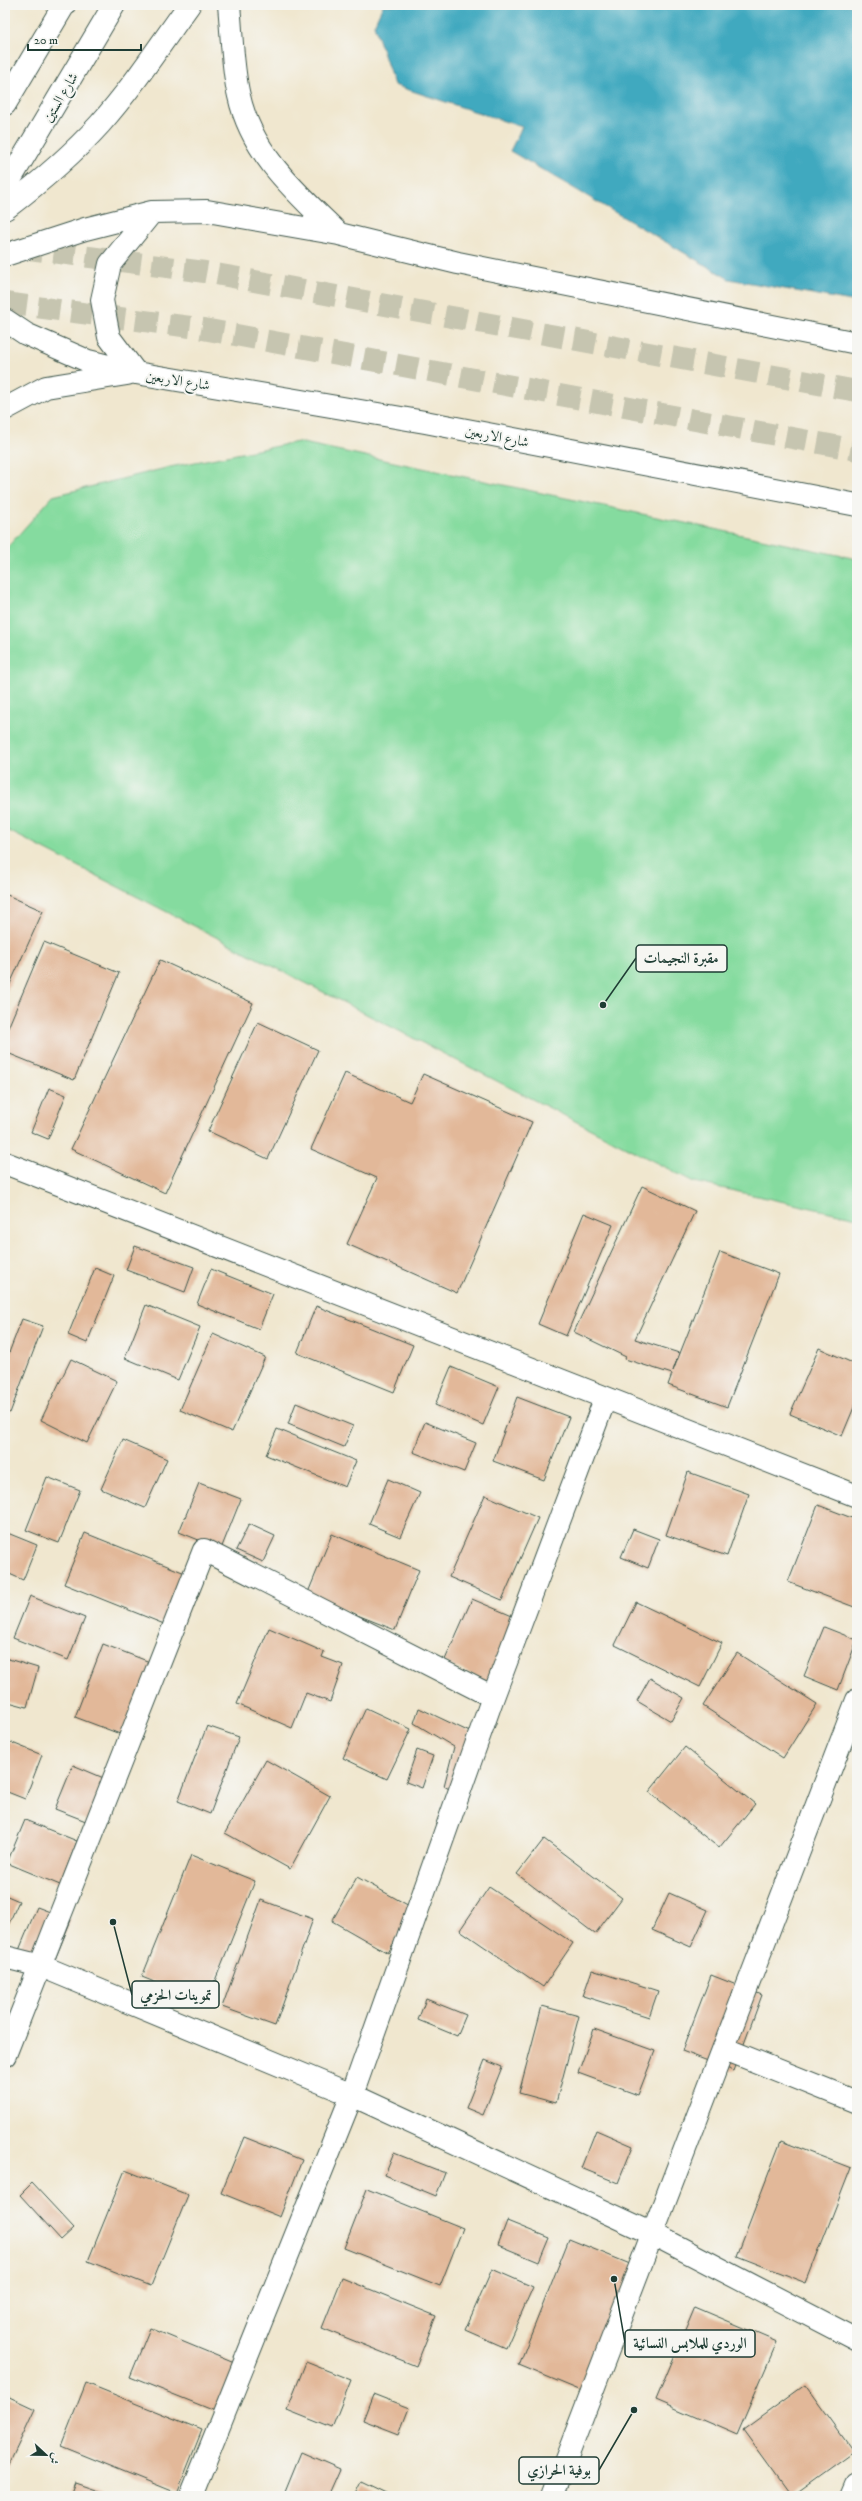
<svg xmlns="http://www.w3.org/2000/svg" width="862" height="2501" viewBox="0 0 862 2501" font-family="'IM FELL DW Pica',Amiri,serif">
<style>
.green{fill:#85db9f;stroke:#528c6a}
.water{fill:#3fa9bf;stroke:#2f737a}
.building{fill:#e2b899}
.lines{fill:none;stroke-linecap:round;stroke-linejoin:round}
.major-tunnel{stroke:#c6c5b0;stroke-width:22;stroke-dasharray:22 11;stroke-linecap:butt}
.minor-casing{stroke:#3e564b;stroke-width:24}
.major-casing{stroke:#3e564b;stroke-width:24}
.highway-casing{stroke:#3e564b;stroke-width:24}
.minor{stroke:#fff;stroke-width:22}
.major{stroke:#fff;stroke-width:22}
.highway{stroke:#fff;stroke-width:22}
.labels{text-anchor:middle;stroke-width:4;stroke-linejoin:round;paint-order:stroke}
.street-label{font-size:14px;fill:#1f3d34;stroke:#f6f6f2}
.leader{fill:none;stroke:#1f3d34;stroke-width:1.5}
.callout-dot{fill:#1f3d34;stroke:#f6f6f2;stroke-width:1.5}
.callout{fill:#f6f6f2;stroke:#1f3d34;stroke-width:1.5}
.callout-label{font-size:15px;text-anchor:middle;font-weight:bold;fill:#1f3d34}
</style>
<rect width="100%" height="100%" fill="#f6f6f2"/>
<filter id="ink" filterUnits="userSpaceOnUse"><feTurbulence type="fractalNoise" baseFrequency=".025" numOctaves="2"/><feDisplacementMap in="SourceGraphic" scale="8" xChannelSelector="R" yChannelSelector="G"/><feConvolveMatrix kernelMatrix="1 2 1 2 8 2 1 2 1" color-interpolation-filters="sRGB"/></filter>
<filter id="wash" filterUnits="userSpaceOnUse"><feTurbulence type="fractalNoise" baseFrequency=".012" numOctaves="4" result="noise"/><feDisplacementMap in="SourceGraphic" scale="16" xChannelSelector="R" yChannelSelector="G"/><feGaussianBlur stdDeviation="0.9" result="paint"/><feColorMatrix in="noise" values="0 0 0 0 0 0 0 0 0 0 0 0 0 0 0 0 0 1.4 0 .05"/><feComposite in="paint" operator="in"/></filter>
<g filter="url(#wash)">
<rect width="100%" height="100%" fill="#f0e7cf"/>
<path class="green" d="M298,442l559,117v659l-163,-36 -689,-353v-279l48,-54 117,-29z"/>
<path class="water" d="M383,5h474v297l-128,-23 -219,-128 12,-24 -128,-42 -20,-60z"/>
<g id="blocks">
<path class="building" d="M5,894l38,17 -38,84z
M44,942l75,31 -45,107 -69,-28v-17z
M160,960l93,43 -88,190 -94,-44z
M258,1022l60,28 -50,109 -60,-28z
M345,1073l65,29 13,-28 109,48 -75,171 -110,-49 30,-66 -66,-29z
M49,1088l17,7 -18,44 -17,-7z
M642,1186l53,25 -60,128 44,14 -6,18 47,-119 59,22 -52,133 -59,-22 4,-11 -47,-15 1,-2 -52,-25z
M584,1213l29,12 -47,111 -28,-12z
M135,1246l59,21 -9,25 -59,-22z
M95,1268l19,8 -27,67 -19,-8z
M211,1269l62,25 -14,35 -62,-25z
M146,1305l54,22 -22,53 -53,-22z
M316,1306l97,39 -19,47 -97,-39z
M22,1319l21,7 -33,87 -5,-2v-48z
M213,1334l52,23 -33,75 -52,-22z
M819,1348l38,17v35l-15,36 -52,-22z
M71,1359l46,22 -30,62 -46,-23z
M451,1367l48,20 -16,38 -48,-20z
M517,1397l52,20 -25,63 -51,-19z
M296,1403l57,23 -9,21 -56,-23z
M425,1422l51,21 -12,29 -51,-20z
M277,1429l79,32 -11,26 -79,-32z
M123,1440l44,19 -22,49 -44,-19z
M688,1472l61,22 -22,62 -61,-21z
M47,1477l33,13 -21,53 -33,-13z
M388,1479l32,14 -20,44 -31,-13z
M199,1483l42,16 -20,50 -42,-17z
M485,1495l53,23 -36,82 -53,-23z
M818,1505l39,15v88l-69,-26z
M249,1524l26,12 -12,26 -27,-12z
M633,1529l26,10 -11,29 -27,-11z
M5,1532l32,13 -14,35 -18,-8z
M85,1533l115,46 -21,51 -115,-46z
M332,1534l87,36 -24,60 -88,-35z
M30,1596l55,22 -17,42 -55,-22z
M472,1599l52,22 -28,64 -52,-23z
M636,1602l86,41 -22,44 -85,-42z
M824,1627l33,13 -19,50 -34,-14z
M269,1628l55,24 -2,5 21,8 -13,37 -24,-9 -14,35 -55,-24z
M103,1644l52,20 -27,73 -53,-20z
M737,1653l80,51 -34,54 -80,-52z
M5,1658l33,10 -11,39 -22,-6z
M650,1678l34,20 -13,23 -34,-20z
M366,1708l45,21 -24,50 -44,-21z
M419,1708l57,27 -20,58 -12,-7 10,-39 -40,-24z
M207,1726l32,11 -29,77 -32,-13z
M5,1740l37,15 -17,44 -20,-8z
M685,1747l70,57 -36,44 -70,-56z
M417,1750l16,6 -11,32 -16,-6z
M266,1760l64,36 -40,73 -65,-36z
M73,1765l40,17 -17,43 -41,-16z
M25,1820l52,21 -17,44 -53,-22z
M544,1839l78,59 -27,36 -78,-60z
M191,1855l64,26 -49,122 -64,-26z
M357,1877l56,31 -25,45 -56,-32z
M489,1887l84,56 -30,44 -83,-57z
M669,1893l39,17 -17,37 -39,-17z
M5,1895l14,6 -14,31z
M261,1900l52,19 -38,107 -53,-19z
M37,1907l34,13 -20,49 -34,-14z
M592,1970l66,21 -9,26 -66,-21z
M711,1975l51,20 -28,76 -52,-20z
M426,1999l40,16 -9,21 -39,-16z
M542,2006l37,10 -23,87 -37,-10z
M594,2029l61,22 -17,44 -60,-22z
M485,2060l17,7 -19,48 -17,-7z
M596,2130l37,16 -15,37 -37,-15z
M244,2137l58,23 -22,57 -59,-24z
M781,2141l70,27 -45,115 -69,-27z
M394,2153l51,20 -9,23 -51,-21z
M125,2170l63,25 -37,91 -63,-25z
M32,2183l42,45 -13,12 -41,-45z
M367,2189l96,39 -23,58 -96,-38z
M507,2221l42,17 -10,24 -41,-17z
M569,2239l78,32 -51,126 -77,-32z
M492,2269l41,18 -27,61 -41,-18z
M342,2278l94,38 -20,50 -94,-38z
M695,2307l82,35 -40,93 -81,-35z
M150,2328l89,37 -19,48 -90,-36z
M306,2362l45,18 -19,48 -45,-18z
M86,2383l116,47 -25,63 -116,-47z
M805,2385l48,66 -62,45 -48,-66z
M373,2394l36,14 -10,26 -36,-14z
M5,2395l30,14 -30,64z
M301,2452l39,17 -12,27h-45z
M361,2482l29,14h-36z
M75,2483l32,11 -1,2h-36z"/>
</g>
</g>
<g filter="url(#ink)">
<use href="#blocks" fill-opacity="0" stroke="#3e564b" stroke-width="1"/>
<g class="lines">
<path class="major-tunnel" d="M21,248l184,24 652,119
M5,303l193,25 659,122"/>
<g class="minor-casing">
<path id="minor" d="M5,1163l852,333
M5,1957l36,9 311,129 301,139 204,106
M725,2049l132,53
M5,2055l199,-505 289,147
M191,2496l161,-401 141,-398 112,-298
M552,2496l305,-796
M852,2496l5,-12"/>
</g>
<g class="major-casing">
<path id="major" d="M229,5c3,30 3,62 10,91 13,59 58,97 100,138
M5,209c34,-26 66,-53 95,-85 33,-37 60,-79 89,-119
M5,255l80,-26 67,-17 55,-1 132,23 119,29 399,80
M5,320l21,14 62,27 48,12 289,49 432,83
M136,373l-27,-36 -7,-37 8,-36 42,-52
M5,409l41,-22 81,-13"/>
</g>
<g class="highway-casing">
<path id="highway" d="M5,104l59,-99
M5,188l109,-183"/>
</g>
<use href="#minor" class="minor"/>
<use href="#major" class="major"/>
<use href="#highway" class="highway"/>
</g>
</g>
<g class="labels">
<g class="street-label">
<text transform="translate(60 97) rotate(-59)" y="5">شارع الستين</text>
<text transform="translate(178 380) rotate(9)" y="5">شارع الاربعين</text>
<text transform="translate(497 436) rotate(11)" y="5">شارع الاربعين</text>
</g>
</g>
<path class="leader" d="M603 1005L636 958M113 1922L132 1995M614 2279L625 2343M634 2410L599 2470"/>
<g class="callout-dot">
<circle cx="603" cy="1005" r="4"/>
<circle cx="113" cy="1922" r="4"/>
<circle cx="614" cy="2279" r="4"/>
<circle cx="634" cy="2410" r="4"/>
</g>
<g class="callout">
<rect x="636" y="945" width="91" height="27" rx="4"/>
<rect x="132" y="1981" width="87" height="27" rx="4"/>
<rect x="625" y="2330" width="130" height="27" rx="4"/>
<rect x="519" y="2457" width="80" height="27" rx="4"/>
</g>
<g class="callout-label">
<text x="681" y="963">مقبرة النجيمات</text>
<text x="176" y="2000">تموينات الحزمي</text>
<text x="690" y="2348">الوردي للملابس النسائية</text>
<text x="559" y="2475">بوفية الحرازي</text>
</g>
<rect width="862" height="2501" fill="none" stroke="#f6f6f2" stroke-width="20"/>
<g transform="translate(46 2455) rotate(112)" stroke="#f6f6f2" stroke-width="3" paint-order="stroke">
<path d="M0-3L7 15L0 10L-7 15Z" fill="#1f3d34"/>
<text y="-6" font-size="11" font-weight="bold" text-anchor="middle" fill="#1f3d34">ش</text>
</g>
<path d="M28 44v6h113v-6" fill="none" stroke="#1f3d34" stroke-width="2"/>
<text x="34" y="44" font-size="12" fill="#1f3d34" stroke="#f6f6f2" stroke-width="3" paint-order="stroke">20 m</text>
</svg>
